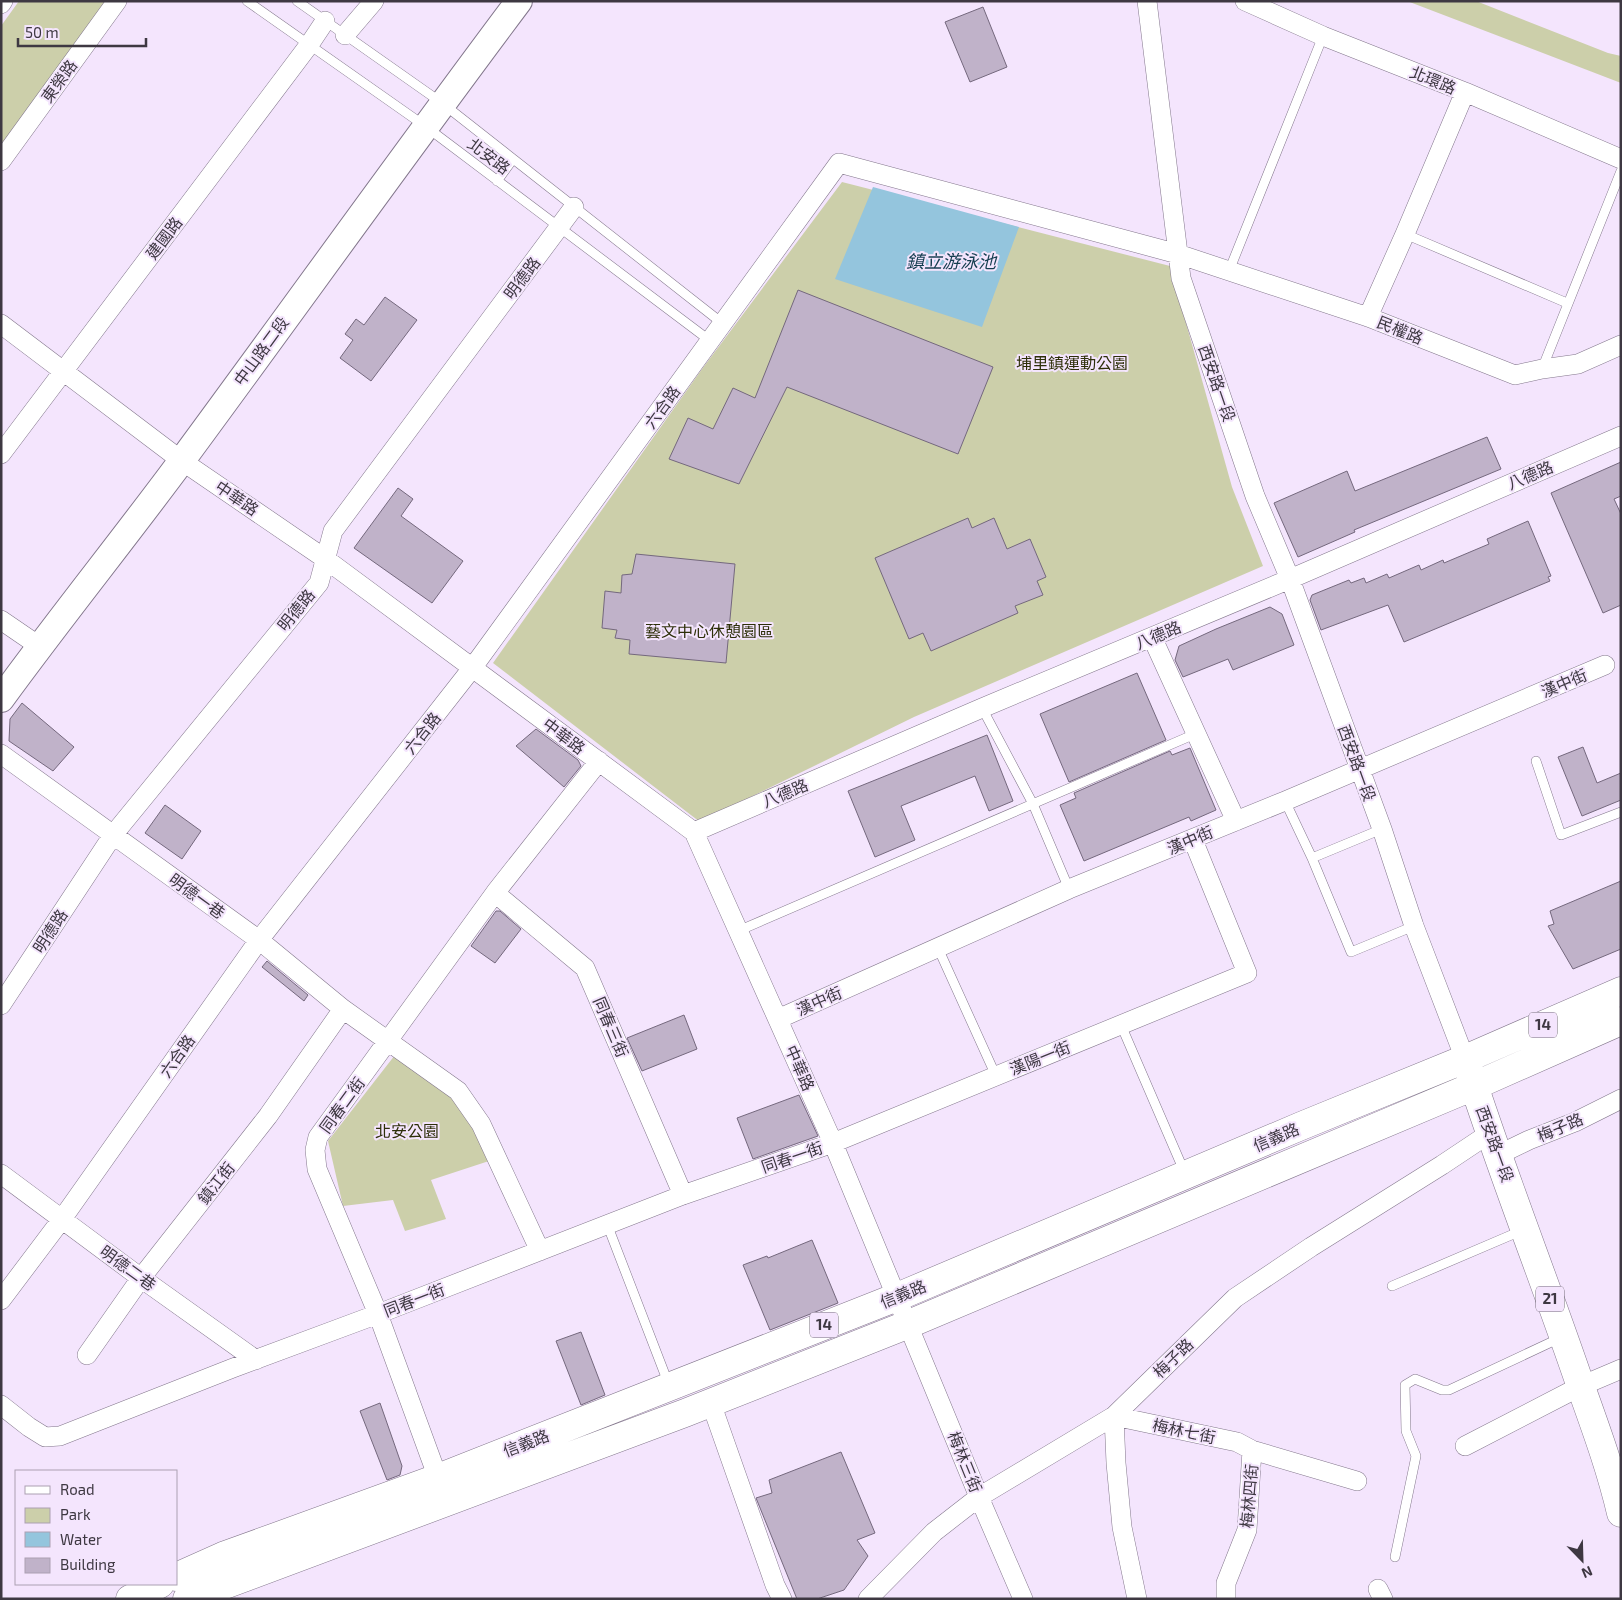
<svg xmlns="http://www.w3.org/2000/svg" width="1622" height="1600" viewBox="0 0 1622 1600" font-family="'Exo 2','Noto Sans TC',sans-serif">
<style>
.green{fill:#cccfaa}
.water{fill:#94c5dd}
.building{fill:#c0b2c9;stroke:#74687d}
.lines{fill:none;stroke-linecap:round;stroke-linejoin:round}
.lane-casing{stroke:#83778c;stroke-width:10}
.street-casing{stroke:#83778c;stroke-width:20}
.secondary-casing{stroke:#83778c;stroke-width:28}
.primary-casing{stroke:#83778c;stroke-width:29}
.lane{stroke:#fff;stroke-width:9}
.street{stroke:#fff;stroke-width:19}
.secondary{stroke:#fff;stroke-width:26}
.primary{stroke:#fff;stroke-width:28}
.labels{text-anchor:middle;stroke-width:4;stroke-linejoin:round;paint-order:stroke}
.shield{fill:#f4e5fd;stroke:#756c7a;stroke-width:1}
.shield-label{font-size:15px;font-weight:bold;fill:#3e3842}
.street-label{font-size:16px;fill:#3e3842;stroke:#f4e5fd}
.park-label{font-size:16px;fill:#2d2f09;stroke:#f4e5fd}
.water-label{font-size:18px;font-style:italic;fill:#143d4f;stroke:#f4e5fd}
</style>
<rect width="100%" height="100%" fill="#f4e5fd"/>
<path class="green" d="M19,1h91l-109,150v-125z
M1407,1h69l132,52 13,3v27z
M842,182l328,84 62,221 31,79 -349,151 -214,105 -207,-159 209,-294z
M395,1055l67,42 27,64 -58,19 15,39 -41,12 -12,-31 -50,6 -15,-65z"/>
<path class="water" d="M873,187l146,40 -37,100 -147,-48z"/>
<path class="building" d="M983,7l24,60 -37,15 -25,-60z
M798,290l195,77 -35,87 -171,-67 -48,97 -70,-25 19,-41 25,11 20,-41 22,10z
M385,297l32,23 -46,61 -31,-23 13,-18 -8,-6 11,-15 8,6z
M1487,437l14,32 -147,61 1,2 -57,25 -24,-54 73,-32 8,20z
M1621,462v34l-7,3 7,15v91l-18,8 -52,-120z
M398,488l15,11 -12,17 62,45 -31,42 -78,-55z
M968,518l4,10 22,-10 13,31 23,-10 16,38 -9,4 6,14 -28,11 3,7 -87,38 -8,-18 -14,6 -34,-81z
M1528,521l23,55 -3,1 2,4 -146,61 -16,-37 -67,25 -11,-30 2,-5 37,-15 2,3 13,-5 2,5 21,-9 2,4 30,-13 2,5 22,-10 1,3 45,-19 -2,-5z
M636,554l99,10 -9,99 -97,-9 1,-14 -15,-2 2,-8 -15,-2 3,-37 16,2 1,-18 10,-1z
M1270,607l12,7 12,31 -61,25 -5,-11 -45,18 -8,-17 4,-14 37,-17z
M1137,673l29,67 -97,42 -29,-68z
M22,703l52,44 -21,24 -44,-30 1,-22z
M536,729l42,31 3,6 -17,21 -48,-41z
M987,735l26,66 -24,10 -14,-35 -74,30 14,34 -40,17 -27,-66z
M1583,747l14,36 24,-10v27l-39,16 -24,-59z
M1190,748l26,62 -25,11 -2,-4 -105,44 -24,-56 16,-7 -2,-5 96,-42 2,4z
M165,805l36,26 -19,28 -37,-26z
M1621,881v68l-48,20 -25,-43 6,-2 -4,-13z
M496,911h4l21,18 -26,34 -24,-17z
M267,961l41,34 -4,6 -42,-34z
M684,1015l13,34 -55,22 -15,-33z
M799,1095l19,41 -65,23 -16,-41z
M812,1240l26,63 -68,27 -27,-65 24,-9 1,2z
M581,1332l24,63 -24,10 -25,-64z
M380,1403l22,63 -2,9 -13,5 -27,-69z
M841,1452l34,81 -18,7 11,16 -24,34 -27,9h-20l-41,-101 16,-5 -3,-13z"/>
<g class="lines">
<g class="lane-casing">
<path id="lane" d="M247,1l178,125 284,214
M297,1l145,102 280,220
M497,181l16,-22
M1405,234l162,69
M1229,271l94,-235
M1542,369l79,-198
M982,708l51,96 36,85
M1536,761l25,74 60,-23
M1285,801l27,57 39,94 63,-26
M1312,858l70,-29
M738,931l457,-197
M938,948l58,128
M1121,1025l63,146
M607,1224l62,161
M1392,1286l131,-56
M1395,1557l21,-101 -10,-25 -1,-46 10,-6 27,11h7l111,-52"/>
</g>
<g class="street-casing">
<path id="street" d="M1147,1l34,277 74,218 35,83 92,250 32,97 51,133
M1245,1l78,35 142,56 156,67
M1,4l2,-3
M345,35l29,-34
M1,161l116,-160
M1368,317l37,-83 60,-142
M1,324l181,137 142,97 370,274 139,311 146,354 44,102
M1,454l308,-409 16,-24
M1,620l38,26
M1152,637l84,184
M1,754l258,186 84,69 115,82 23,33 59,127
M694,832l288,-124 308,-129 331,-143
M495,893l90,75 98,227
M1,1005l112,-170 206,-252 14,-52 241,-324
M778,1019l291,-130 216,-88 320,-136
M1498,1155l31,-15 46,-18 46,-23
M1,1174l140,104 115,82
M1,1300l61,-81 197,-279 214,-273 366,-504 339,91 190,63 147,58 27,-6 36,-5 43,-19
M87,1355l54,-77 127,-162 75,-107
M711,1403l64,182 7,14
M1,1405l28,22 16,10 15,-1 173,-68 145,-54 305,-119 150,-52 414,-170 -54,-133
M1465,1446l116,-60 40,-17
M442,1489l-64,-175 -61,-145 -2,-19 3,-13 177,-244 104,-132
M1378,1589l5,10
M868,1599l66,-67 45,-35 135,-81 121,-118 76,-51 131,-82 48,-32
M1137,1599l-15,-72 -6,-64 -2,-47 123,26 15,8 105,31
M1226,1599v-16l21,-53 5,-80"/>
</g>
<g class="secondary-casing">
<path id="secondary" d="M1,699c59,-81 122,-159 182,-240 112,-152 222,-306 336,-458"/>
</g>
<g class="primary-casing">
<path id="primary" d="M1469,1070c34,106 76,211 112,317 15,42 30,83 40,126
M176,1577l47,-21 215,-78 459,-181 404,-171 164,-67 156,-68
M130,1599l30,-15
M187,1599l498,-186 224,-89 565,-238 147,-65"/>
</g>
<use href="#lane" class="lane"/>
<use href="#street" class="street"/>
<use href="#secondary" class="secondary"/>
<use href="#primary" class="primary"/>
</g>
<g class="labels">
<g class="shield">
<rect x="1529" y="1012.5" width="28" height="25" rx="4"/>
<rect x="1536" y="1286.5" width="28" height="25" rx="4"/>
<rect x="810" y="1312.5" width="28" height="25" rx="4"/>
</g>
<g class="shield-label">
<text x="1543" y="1030">14</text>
<text x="1550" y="1304">21</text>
<text x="824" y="1330">14</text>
</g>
<g class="street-label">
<text transform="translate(1433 80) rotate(22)" y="6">北環路</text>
<text transform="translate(59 81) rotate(-54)" y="6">東榮路</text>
<text transform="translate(489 156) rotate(37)" y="6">北安路</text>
<text transform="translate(164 238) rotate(-53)" y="6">建國路</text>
<text transform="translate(522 278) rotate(-53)" y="6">明德路</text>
<text transform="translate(1400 330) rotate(22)" y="6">民權路</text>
<text transform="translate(261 351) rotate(-54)" y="6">中山路二段</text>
<text transform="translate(1217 383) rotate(71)" y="6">西安路一段</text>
<text transform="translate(662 407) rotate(-54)" y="6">六合路</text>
<text transform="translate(1530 475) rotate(-23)" y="6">八德路</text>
<text transform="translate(237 498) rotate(34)" y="6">中華路</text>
<text transform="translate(296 610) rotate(-51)" y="6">明德路</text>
<text transform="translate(1158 635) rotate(-23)" y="6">八德路</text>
<text transform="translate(1564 683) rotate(-23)" y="6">漢中街</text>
<text transform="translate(422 733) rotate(-52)" y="6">六合路</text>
<text transform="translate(564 736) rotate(37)" y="6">中華路</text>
<text transform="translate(1357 763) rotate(70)" y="6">西安路一段</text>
<text transform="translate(785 793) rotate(-23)" y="6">八德路</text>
<text transform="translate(1190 840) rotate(-23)" y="6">漢中街</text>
<text transform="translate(197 896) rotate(36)" y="6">明德一巷</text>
<text transform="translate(50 931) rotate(-57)" y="6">明德路</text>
<text transform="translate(819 1001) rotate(-24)" y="6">漢中街</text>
<text transform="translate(611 1027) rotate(67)" y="6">同春三街</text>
<text transform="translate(177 1056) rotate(-55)" y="6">六合路</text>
<text transform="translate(1040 1058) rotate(-22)" y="6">漢陽一街</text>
<text transform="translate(800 1068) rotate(66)" y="6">中華路</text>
<text transform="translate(342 1105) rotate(-54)" y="6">同春二街</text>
<text transform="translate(1560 1127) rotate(-23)" y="6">梅子路</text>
<text transform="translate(1276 1137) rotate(-23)" y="6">信義路</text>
<text transform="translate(1495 1144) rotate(70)" y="6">西安路一段</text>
<text transform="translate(792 1157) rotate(-19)" y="6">同春一街</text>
<text transform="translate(216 1183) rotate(-52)" y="6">鎮江街</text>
<text transform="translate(128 1268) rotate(36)" y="6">明德二巷</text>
<text transform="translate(903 1294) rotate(-22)" y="6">信義路</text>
<text transform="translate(414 1300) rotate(-21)" y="6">同春一街</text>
<text transform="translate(1173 1358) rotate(-44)" y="6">梅子路</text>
<text transform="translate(1184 1431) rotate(12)" y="6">梅林七街</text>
<text transform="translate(526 1443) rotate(-21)" y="6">信義路</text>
<text transform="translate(965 1462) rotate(68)" y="6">梅林三街</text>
<text transform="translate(1249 1496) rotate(-85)" y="6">梅林四街</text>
</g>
<g class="park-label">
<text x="1072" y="369">埔里鎮運動公園</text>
<text x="709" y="637">藝文中心休憩園區</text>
<text x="407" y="1137">北安公園</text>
</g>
<g class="water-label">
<text x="951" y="268">鎮立游泳池</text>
</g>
</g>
<rect width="1622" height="1600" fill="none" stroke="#3e3842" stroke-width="5"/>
<rect x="15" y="1470" width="162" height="115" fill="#f4e5fd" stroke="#aba0b2"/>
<rect x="25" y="1486" width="25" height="8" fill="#ffffff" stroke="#aba0b2"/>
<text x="60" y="1495" font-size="15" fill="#3e3842">Road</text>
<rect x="25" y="1508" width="25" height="15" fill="#cccfaa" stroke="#aba0b2"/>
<text x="60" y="1520" font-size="15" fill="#3e3842">Park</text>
<rect x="25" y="1532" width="25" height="15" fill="#94c5dd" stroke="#aba0b2"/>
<text x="60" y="1545" font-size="15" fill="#3e3842">Water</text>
<rect x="25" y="1558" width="25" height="15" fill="#c0b2c9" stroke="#aba0b2"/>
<text x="60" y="1570" font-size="15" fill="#3e3842">Building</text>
<g transform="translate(1582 1560) rotate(157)" stroke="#f4e5fd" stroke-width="4" paint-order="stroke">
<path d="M0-4L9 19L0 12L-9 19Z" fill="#3e3842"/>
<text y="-8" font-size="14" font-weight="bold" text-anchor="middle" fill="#3e3842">N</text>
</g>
<path d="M18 38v8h128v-8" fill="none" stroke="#3e3842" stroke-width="2.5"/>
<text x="25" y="38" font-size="15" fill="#3e3842" stroke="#f4e5fd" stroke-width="4" paint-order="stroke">50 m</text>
</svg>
